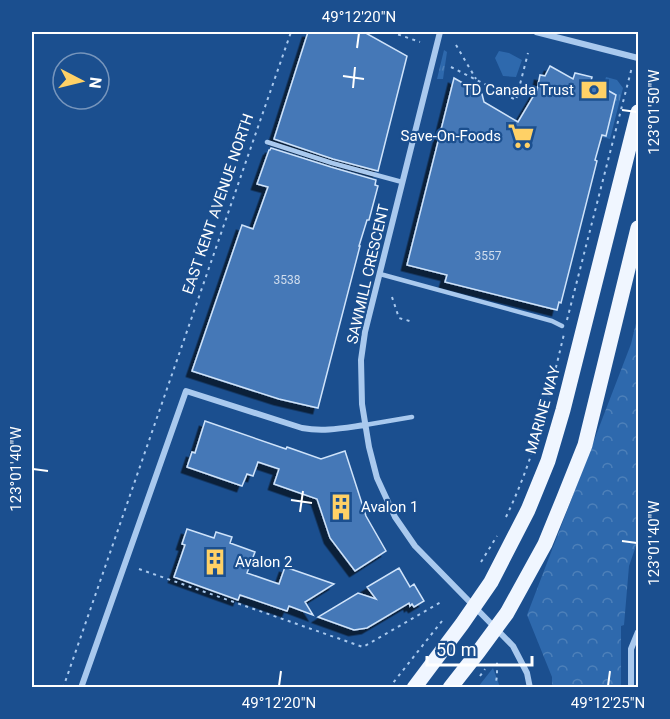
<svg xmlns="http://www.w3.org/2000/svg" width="670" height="719" viewBox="0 0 670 719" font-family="Roboto,sans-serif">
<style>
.grass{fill:url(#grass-tufts)}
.forest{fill:url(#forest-crowns)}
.green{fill:#2e69ad}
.building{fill:#4478b7;stroke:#cfe3fa;stroke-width:1.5;filter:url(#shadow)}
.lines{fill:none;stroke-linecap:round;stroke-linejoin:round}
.path{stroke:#a9c9ee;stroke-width:2;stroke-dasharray:3 4.5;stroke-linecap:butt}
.lane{stroke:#a9c9ee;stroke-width:4.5}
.street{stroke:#a9c9ee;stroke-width:6}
.primary{stroke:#f0f6ff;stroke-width:15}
.ticks{fill:none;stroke:#fff;stroke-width:2}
.labels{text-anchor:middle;stroke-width:4.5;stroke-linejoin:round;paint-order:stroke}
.number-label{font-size:12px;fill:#d0dded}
.poi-label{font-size:15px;fill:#fff;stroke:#1b4f8f;text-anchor:end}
.street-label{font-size:15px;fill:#fff;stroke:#1b4f8f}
.neatline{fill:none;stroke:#fff;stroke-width:2}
.ticks-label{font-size:15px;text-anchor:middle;fill:#fff}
</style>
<defs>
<pattern id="grass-tufts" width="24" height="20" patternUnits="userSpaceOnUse" patternTransform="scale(1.5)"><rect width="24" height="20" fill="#2e69ad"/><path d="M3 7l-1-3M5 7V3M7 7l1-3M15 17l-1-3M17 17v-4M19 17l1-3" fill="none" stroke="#4d80b9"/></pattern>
<pattern id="forest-crowns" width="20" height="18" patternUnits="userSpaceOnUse" patternTransform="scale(1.5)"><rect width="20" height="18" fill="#2e69ad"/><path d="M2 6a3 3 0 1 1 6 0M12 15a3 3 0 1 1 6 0" fill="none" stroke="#4d80b9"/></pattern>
<filter id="shadow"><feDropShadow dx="-5.5" dy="5.5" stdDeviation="0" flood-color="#0009"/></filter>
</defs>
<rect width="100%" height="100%" fill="#1b4f8f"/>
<path class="grass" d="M444,50l3,2 -4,27h-6z
M606,77l11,3 6,8 -13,51 -8,-2 1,-49z"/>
<path class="forest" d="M638,315v225l-9,26 -5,59 -3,1v61h-69v-10l-25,-62 104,-271z"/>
<path class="green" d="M499,51l10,2 13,7 -6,17 -13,-1 -8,-18z
M493,668l7,19h-22z"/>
<path class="building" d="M308,32h56l43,24 -29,115 -45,-12 -59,-20z
M550,66l23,13 2,-6 17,4 -1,4 25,14 -10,41 -4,-1 -7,25 2,1 -36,142 -2,-1 -2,8 -112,-28 2,-7 -40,-10 47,-187 28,16 2,8 34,20 19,-32 3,-15 5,1z
M271,148l60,19 45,13 -1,5 3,1 -9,34h-2l-8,26h1l-42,162 -39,-9 -87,-28 50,-146 11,4 15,-42 -11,-3 12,-34h1z
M205,421l81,28 1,-2 34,12 24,-8 21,65 20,35 -31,20 -25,-33 -13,-39 -43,-15 5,-15 -21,-7 -5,14 -6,-2 -5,12 -55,-19 5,-15 3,1z
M187,529l27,9 2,-6 16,5 -2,6 25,9 -8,21 32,11 6,-17 49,17 -29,18 8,13 -24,-9 -2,5 -47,-16 -2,5 -64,-23 11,-32 -3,-1z
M399,568l11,19 4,-3 10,17 -10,6 -2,-3 -2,2 -1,-3 -42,25 -13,2 -36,-13 40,-24 18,6 -9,-12z"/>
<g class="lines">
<path class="path" d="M391,32l29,10
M456,45l20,34
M451,67l65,33 12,-47
M392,297l7,21 14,4
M567,320l65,-253
M506,517c28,-58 43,-120 58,-183
M481,562l16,-26
M139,569l224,78 78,-45
M480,676l5,-7
M63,688l228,-656
M389,688l53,-67
M495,688l2,-12v-15"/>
<path class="lane" d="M267,142l65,21 70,19
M380,274l172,47 10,5
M365,425l47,-8"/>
<path class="street" d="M440,32l-75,300 -4,28 1,44 7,43 8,31 18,39 20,29 98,100 14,27 3,15
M536,32l102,26
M81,688l105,-297 116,37c22,4 41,0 63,-3
M631,688v-39l7,-17"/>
<path class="primary" d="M414,688l48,-64 29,-42 37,-72 20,-49 15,-51 75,-298
M450,688l29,-37 28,-38 38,-69 18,-44 22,-55 53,-217"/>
</g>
<path class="ticks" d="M357,48l2,-15M343,76l21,3M353,88l2,-21M622,110l15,2M33,469l15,2M291,500l21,3M300,512l3,-21M622,541l15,2M279,686l2,-15M608,686l2,-15"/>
<defs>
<g id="bank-bare" transform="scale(2.07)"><path d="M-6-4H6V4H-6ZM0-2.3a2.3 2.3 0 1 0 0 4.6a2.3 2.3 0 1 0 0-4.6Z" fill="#ffd166" stroke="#1b4f8f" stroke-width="2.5" paint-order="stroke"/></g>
<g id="supermarket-bare" transform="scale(2.07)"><path d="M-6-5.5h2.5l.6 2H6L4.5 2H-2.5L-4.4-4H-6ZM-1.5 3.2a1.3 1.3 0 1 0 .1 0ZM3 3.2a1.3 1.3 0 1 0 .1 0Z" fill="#ffd166" stroke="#1b4f8f" stroke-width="2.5" paint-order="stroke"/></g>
<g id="building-bare" transform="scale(2.07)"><path d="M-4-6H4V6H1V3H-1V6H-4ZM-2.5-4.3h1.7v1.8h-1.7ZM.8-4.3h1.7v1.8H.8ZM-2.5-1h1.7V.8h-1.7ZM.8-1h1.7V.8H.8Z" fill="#ffd166" stroke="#1b4f8f" stroke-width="2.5" paint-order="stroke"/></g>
</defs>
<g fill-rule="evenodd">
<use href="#bank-bare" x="594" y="90"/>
<use href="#supermarket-bare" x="521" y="136"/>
<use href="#building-bare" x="341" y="507"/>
<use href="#building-bare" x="215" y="562"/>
</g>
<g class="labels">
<g class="number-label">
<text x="488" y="260">3557</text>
<text x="287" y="284">3538</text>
</g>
<g class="poi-label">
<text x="574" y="95">TD Canada Trust</text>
<text x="501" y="141">Save-On-Foods</text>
<text x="361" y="512" text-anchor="start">Avalon 1</text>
<text x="235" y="567" text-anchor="start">Avalon 2</text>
</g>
<g class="street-label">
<text transform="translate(218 204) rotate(-71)" y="5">EAST KENT AVENUE NORTH</text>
<text transform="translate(368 274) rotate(-77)" y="5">SAWMILL CRESCENT</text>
<text transform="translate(543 410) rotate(-74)" y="5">MARINE WAY</text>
</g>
</g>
<rect width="670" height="719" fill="none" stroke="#1b4f8f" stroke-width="66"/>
<g transform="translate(81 81) rotate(97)"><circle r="28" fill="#1b4f8f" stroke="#7695bc" stroke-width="1.5"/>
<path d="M0-4.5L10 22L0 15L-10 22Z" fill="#ffd166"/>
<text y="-9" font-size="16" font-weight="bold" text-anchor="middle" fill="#ffffff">N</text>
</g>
<path d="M427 656v9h105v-9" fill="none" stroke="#ffffff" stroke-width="3"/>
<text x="436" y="656" font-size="18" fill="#ffffff" stroke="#1b4f8f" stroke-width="4.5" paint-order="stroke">50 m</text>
<rect x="33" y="33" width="604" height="653" class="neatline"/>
<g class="ticks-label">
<text x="359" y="22">49°12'20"N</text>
<text transform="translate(654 112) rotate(-90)" y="5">123°01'50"W</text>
<text transform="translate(16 469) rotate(-90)" y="5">123°01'40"W</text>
<text transform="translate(654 543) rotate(-90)" y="5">123°01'40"W</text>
<text x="279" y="708">49°12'20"N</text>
<text x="608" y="708">49°12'25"N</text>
</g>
</svg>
